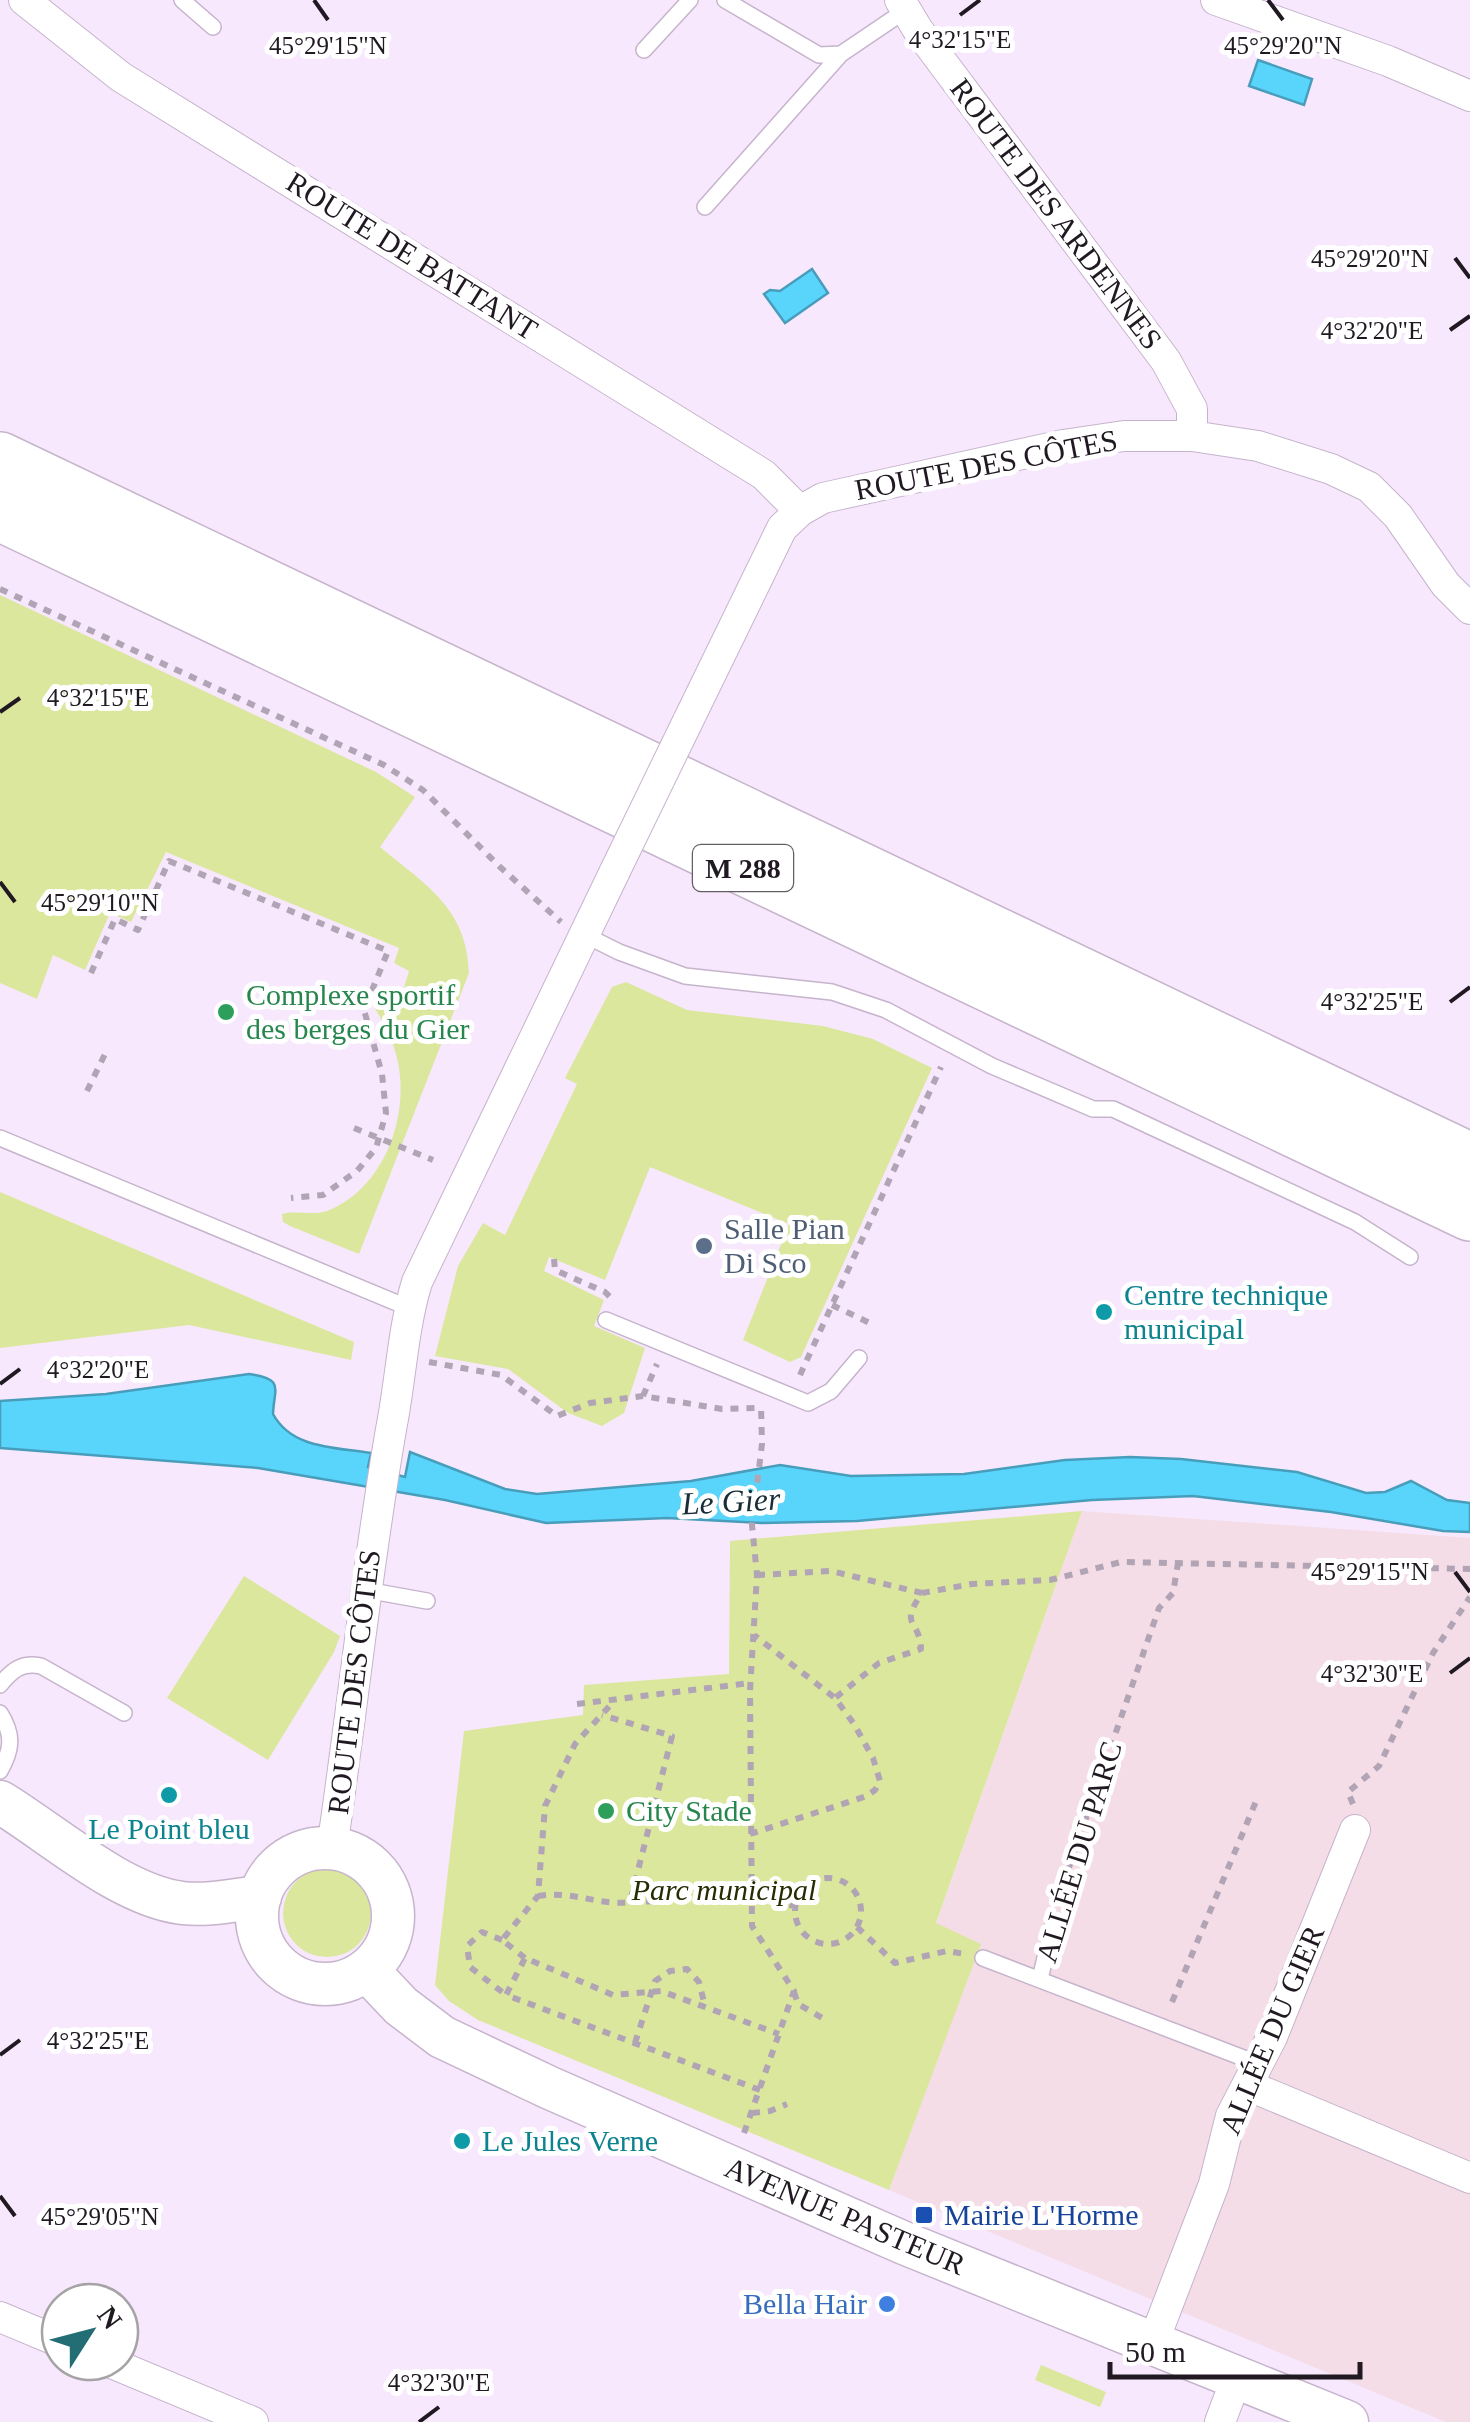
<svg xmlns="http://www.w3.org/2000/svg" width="1470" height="2422" viewBox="0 0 1470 2422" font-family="Georgia,serif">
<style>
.industrial{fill:#f5dde7}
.green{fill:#dbe79c}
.water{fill:#59d5fc;stroke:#489dbb;stroke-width:2.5}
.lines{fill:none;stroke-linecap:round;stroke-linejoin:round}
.lane-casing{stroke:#c6b4cc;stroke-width:18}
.street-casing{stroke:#c6b4cc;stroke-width:32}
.secondary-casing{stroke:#c6b4cc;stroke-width:45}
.highway-casing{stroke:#c6b4cc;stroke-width:58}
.path{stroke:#b0a4b5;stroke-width:6;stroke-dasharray:8 8;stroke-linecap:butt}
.lane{stroke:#fff;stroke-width:15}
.street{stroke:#fff;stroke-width:30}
.secondary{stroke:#fff;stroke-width:42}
.highway{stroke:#fff;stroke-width:55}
.street-bridge-casing{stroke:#c6b4cc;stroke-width:32;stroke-linecap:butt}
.path-bridge{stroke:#b0a4b5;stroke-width:6;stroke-dasharray:8 8;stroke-linecap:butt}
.street-bridge{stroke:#fff;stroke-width:30}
.ticks{fill:none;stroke:#201922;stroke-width:4}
.leisure-dot{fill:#2e9e5b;stroke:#fff;stroke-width:4}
.service-dot{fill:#5c6f8a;stroke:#fff;stroke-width:4}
.culture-dot{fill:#0f9aa8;stroke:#fff;stroke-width:4}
.transit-dot{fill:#1a4fb4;stroke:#fff;stroke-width:4}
.shop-dot{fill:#3f7fe0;stroke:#fff;stroke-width:4}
.labels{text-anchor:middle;stroke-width:10;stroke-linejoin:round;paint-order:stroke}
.shield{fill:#fff;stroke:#635e64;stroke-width:2.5}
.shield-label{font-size:28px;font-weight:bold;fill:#201922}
.street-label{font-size:30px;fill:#201922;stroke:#fff}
.leisure-label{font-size:30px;fill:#27864d;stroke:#fff;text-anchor:start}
.service-label{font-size:30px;fill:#4e5e75;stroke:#fff;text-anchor:start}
.culture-label{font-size:30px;fill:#0d838f;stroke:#fff;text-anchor:start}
.park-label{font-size:30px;font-style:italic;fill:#282c03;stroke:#fff}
.transit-label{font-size:30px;fill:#164399;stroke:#fff;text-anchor:start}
.shop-label{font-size:30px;fill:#366cbe;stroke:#fff;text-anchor:end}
.water-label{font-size:32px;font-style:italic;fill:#182d35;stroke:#fff}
.ticks-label{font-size:25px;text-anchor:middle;fill:#201922;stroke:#fff;stroke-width:10;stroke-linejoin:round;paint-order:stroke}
</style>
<rect width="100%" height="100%" fill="#f7e8fd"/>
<path class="industrial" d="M1082,1511l388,27v884h-24l-557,-232 91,-246 -44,-20z"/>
<path class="green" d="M0,595l376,177 39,25 -35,50c46,38 87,61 89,126l-110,281 -69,-28 -7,-4 -1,-8c15,-4 30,2 45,-3 59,-23 85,-100 69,-157 -5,-18 -14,-34 -23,-49l30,-14 6,-20 -15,-8 5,-15 -233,-96 -35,70 -21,-9 -25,57 -32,-15 -16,44 -37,-16z
M626,982l61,28 136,16 50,13 59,29 -131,289 -11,5 -47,-22 46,-116 -139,-57 -45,113 -56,-23 -5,14 60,29 -10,26 51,22 -21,65 -22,13 -34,-13 -60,-44 -73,-13 23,-90 25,-43 22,12 72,-151 -12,-6 47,-91z
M0,1192l354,150 -3,18 -162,-35 -189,23z
M1082,1511l-146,412 45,21 -92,246 -411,-170 -29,-19 -14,-16 29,-254 119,-16 1,-30 145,-11 1,-133z
M244,1576l96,60 -6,16 -66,108 -101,-62z
M283 1913a44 44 0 1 1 88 0a44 44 0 1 1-88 0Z
M1041,2365l65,27 -6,15 -65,-27z"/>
<path class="water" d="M1258,60l54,19 -8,26 -55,-19z
M812,269l16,24 -43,30 -21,-29 6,-4 10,1z
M249,1374c36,5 25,14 24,40 19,35 62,33 98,39l-3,14 37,10 5,-25 95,37 32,5 154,-13 89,-16 71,11 113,-2 101,-14 65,-3 51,2 116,13 69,21 19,-1 26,-11 36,19 23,3v29l-27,-1 -112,-19 -138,-16 -101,4 -235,21 -95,2 -95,-5 -121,5 -101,-23 -187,-32 -258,-20v-47l106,-7z"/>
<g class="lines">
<g class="lane-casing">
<path id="lane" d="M182,0l31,27
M725,0l94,55 22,-1
M644,50l46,-50
M705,207l136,-153 65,-44
M583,934l36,18 66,24 147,16 54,18 106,56 101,43h20l242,113 55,35
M0,1138l409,170
M606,1320l202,83 23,-12 28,-33
M366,1590l61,11
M0,1685c12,-15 22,-23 41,-19l83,47
M0,1713c14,22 12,37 0,58
M983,1958l276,106
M1040,1979l14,-59"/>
</g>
<g class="street-casing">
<path id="street" d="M24,0l97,77 643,398 36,36
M900,0l18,30 248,331 26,48v27
M1216,0l172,61 82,35
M687,723l95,-195 18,-17 23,-13 240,-53 61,-9h68l66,10 73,23 38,18 29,29 48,69 24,24
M332,1848c21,-142 35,-283 60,-424 9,-47 11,-96 25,-142l198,-411
M1247,2085l223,93
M0,2317l60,25
M1153,2343l61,-159 17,-68 41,-79 83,-207
M109,2362l144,60
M1220,2422l17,-45"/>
</g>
<g class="secondary-casing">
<path id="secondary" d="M0,1802c53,32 120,93 182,101 26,3 52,-3 78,-6
M257 1916a68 68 0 1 1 136 0a68 68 0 1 1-136 0Z
M367,1970l34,36 41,31 108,51 354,155 443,179"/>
</g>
<g class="highway-casing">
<path id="highway" d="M0,460l1470,701
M0,513l1470,700"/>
</g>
<path class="path" d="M0,589l384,176 39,25 76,76 62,56
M91,973l24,-54 23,11 31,-69 219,90 -24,59 18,64 4,39 -10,35 -19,23 -34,24 -32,3
M87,1091l21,-43
M554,1259l1,11 50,22 6,6
M832,1305l42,20
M429,1362l72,13 56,41 33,-13 53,-7 79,13 36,-1
M800,1375l141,-308
M643,1396l14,-32
M757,1575l74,-4 91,22c-24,34 -2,26 -1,56l-42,14 -44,35
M922,1593l50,-9 78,-4 71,-18 349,7
M577,1704l173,-21
M1353,1804l-5,-12 31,-26 54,-113 37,-56
M750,1834l117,-38 8,-6 5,-9 -7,-23 -19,-34 -19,-26 -81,-63
M795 1911a33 33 0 1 1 66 0a33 33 0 1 1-66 0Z
M538,1896c34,-6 60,10 92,6l42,-166 -70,-21
M1058,1899l101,-291 14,-15 5,-30
M630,1902l122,-4 43,8
M857,1927l38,36 52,-12 18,3
M502,1940l-20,-8 -15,14 3,21 36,28
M525,1958l-23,-18 36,-44 7,-90 30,-62 40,-44
M794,1992l4,12 28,16
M1172,2002l85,-203
M635,2043l20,-62 15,-10 17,-2 12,13 6,24
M760,2090l-254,-95 19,-37 88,37 48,-4 118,43
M752,2113l18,-2 17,-7
M744,2133l50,-142 -42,-65 -2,-236 7,-115 -5,-50 10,-81 -1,-38"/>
<use href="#lane" class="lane"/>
<use href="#street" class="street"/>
<use href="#secondary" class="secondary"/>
<use href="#highway" class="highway"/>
<g class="street-bridge-casing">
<path id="street-bridge" d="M615,871l72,-148"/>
</g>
<path class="path-bridge" d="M354,1128l79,32"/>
<use href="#street-bridge" class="street-bridge"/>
</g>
<path class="ticks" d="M314,0l14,20M1268,0l15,20M960,15l20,-15M1455,258l15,20M1450,330l20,-14M0,712l20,-14M0,882l15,20M1450,1002l20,-15M0,1384l20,-15M1455,1572l15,20M1450,1673l20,-15M0,2055l20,-15M0,2196l15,20M419,2422l20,-15"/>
<g class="leisure-dot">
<circle cx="226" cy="1012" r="10"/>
<circle cx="606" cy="1811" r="10"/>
</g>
<circle class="service-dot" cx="704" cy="1246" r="10"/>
<g class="culture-dot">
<circle cx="1104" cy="1312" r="10"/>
<circle cx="169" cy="1795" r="10"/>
<circle cx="462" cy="2141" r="10"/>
</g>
<rect class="transit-dot" x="914" y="2205" width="20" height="20" rx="5"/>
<circle class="shop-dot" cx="887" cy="2304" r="10"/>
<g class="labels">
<rect class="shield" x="693" y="845" width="100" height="46" rx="8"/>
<g class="shield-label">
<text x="743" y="878">M 288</text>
</g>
<g class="street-label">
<text transform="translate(1056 214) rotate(53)" y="10">ROUTE DES ARDENNES</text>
<text transform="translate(412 256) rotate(32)" y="10">ROUTE DE BATTANT</text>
<text transform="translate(986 465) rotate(-11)" y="10">ROUTE DES CÔTES</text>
<text transform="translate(354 1682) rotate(-83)" y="10">ROUTE DES CÔTES</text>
<text transform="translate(1079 1852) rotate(-73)" y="10">ALLÉE DU PARC</text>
<text transform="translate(1272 2030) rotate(-67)" y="10">ALLÉE DU GIER</text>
<text transform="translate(845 2216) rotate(23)" y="10">AVENUE PASTEUR</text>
</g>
<g class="leisure-label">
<text x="246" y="1005">Complexe sportif<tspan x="246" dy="34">des berges du Gier</tspan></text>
<text x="626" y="1821">City Stade</text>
</g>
<g class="service-label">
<text x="724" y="1239">Salle Pian<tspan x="724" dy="34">Di Sco</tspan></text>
</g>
<g class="culture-label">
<text x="1124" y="1305">Centre technique<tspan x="1124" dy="34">municipal</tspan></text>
<text x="169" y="1839" text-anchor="middle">Le Point bleu</text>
<text x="482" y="2151">Le Jules Verne</text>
</g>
<g class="park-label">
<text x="724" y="1900">Parc municipal</text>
</g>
<g class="transit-label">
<text x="944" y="2225">Mairie L'Horme</text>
</g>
<g class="shop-label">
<text x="867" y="2314">Bella Hair</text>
</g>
<g class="water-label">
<text transform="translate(731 1501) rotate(-3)" y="11">Le Gier</text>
</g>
</g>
<g class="ticks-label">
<text x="960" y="48">4°32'15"E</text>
<text x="328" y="54">45°29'15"N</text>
<text x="1283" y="54">45°29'20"N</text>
<text x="1370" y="267">45°29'20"N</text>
<text x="1372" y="339">4°32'20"E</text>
<text x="98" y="706">4°32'15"E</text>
<text x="100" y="911">45°29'10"N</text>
<text x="1372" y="1010">4°32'25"E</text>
<text x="98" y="1378">4°32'20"E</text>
<text x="1370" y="1580">45°29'15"N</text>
<text x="1372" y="1682">4°32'30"E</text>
<text x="98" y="2049">4°32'25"E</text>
<text x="100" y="2225">45°29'05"N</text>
<text x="439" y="2391">4°32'30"E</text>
</g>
<g transform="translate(90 2332) rotate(54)"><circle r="48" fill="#ffffff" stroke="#a6a3a7" stroke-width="2.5"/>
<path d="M0-8L18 38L0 25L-18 38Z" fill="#236e74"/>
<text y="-15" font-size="28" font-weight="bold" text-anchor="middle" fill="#201922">N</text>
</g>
<path d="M1110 2362v15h250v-15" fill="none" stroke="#201922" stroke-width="5"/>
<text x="1125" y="2362" font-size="30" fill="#201922" stroke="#ffffff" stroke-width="8" paint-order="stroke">50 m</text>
</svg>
